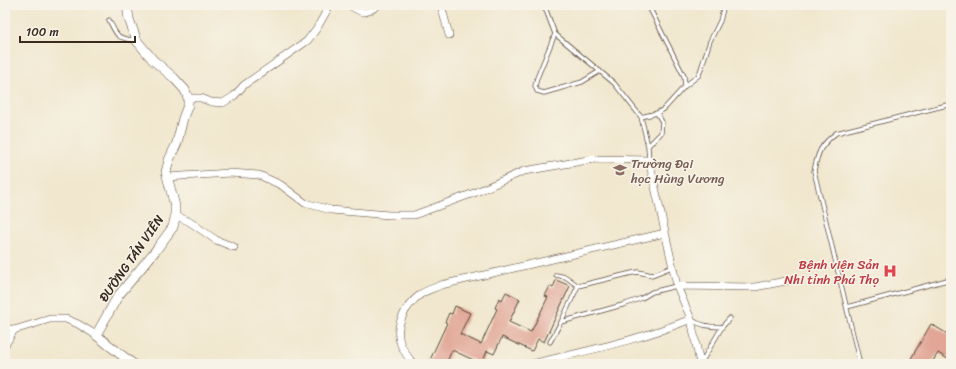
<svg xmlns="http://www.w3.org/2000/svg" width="956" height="369" viewBox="0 0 956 369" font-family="Sriracha,sans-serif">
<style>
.building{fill:#e1a695}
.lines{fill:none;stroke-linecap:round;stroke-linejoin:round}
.service-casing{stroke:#564638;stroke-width:5}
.minor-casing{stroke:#564638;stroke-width:8}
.tertiary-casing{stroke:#564638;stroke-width:10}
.service{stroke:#fff;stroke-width:3.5}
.minor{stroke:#fff;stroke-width:7}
.tertiary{stroke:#fff;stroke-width:9}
.labels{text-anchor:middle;stroke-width:3;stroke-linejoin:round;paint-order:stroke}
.education-label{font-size:13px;fill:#785e54;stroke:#f7f3e8;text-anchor:start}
.street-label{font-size:13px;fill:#3b2a1e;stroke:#f7f3e8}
.health-label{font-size:13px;fill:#be3a42;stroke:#f7f3e8;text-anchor:end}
</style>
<rect width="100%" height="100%" fill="#f7f3e8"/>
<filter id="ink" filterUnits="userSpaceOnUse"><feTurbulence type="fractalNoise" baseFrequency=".025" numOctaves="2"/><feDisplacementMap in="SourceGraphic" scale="8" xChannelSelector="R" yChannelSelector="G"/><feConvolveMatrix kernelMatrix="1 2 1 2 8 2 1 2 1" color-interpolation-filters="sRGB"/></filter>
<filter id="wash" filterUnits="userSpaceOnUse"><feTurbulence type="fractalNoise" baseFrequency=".012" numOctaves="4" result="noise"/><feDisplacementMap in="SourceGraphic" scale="16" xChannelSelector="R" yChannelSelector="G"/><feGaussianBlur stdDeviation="0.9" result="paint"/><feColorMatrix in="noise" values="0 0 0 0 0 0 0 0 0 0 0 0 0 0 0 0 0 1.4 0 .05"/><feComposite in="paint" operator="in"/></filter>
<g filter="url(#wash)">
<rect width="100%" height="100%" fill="#f1e7ce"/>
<g id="blocks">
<path class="building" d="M556,280l14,6 -26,56 -6,-3 -6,12 -30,-14 -8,17 -7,-3 -5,13 -30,-14 -6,14h-12l-5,-2 18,-39 -2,-1 4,-9 3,1 3,-8 15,7 -10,21 21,10 16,-35 -2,-1 4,-10 3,2 4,-8 14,7 -11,23 22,10 17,-35 -3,-1 5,-10 3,2z
M931,324l20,12v25l-13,-8 -7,11h-20l-2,-2z"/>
</g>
</g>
<g filter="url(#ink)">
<use href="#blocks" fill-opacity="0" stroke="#564638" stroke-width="1"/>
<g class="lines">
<g class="service-casing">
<path id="service" d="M544,5l11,29 59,49 27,34 7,29 1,14
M109,20c9,18 7,17 27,21
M555,34l-18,44 -2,8 2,5 7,2 38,-11 18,-11
M685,86l14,-11 11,-34 10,-20 4,-16
M641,117l16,-4 7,-4 21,-23 -1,-10 -36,-71
M648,146l13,-13 1,-11 -5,-9
M556,275l10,2 12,9 54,-13 6,-1 14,3 20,-8
M847,307l104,-28
M692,320c9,6 19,7 30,7
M561,322l17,-36
M550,342l11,-20 65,-18 16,-6 10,-6 24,-6
M701,363l21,-36 8,-9
M860,364l-46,-193c4,-20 7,-26 22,-38l115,-29"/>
</g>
<g class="minor-casing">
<path id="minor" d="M349,5c14,9 16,10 29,0
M441,5l8,30
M188,98h13l10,4 12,1 11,-7 10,-11 63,-44 10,-13 13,-23
M167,177l63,-4 29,2 22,10 24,18 26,7 58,5h25l60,-22 50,-22 70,-12 55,1 28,126 14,33 9,45
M175,215l15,7 26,18 18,7
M677,286l78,1 31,-6
M5,327l9,3 36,-11h16l12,5 18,11
M5,345l9,-15
M413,364c-4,-6 -9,-12 -12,-19 -8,-19 5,-40 20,-51 5,-4 14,-6 20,-9l224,-52
M532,364c53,-13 108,-24 159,-45"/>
</g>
<g class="tertiary-casing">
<path id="tertiary" d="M127,5l2,14 8,22 16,19 21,18 11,12 3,8v7l-5,13 -6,25 -8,17 -3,12 9,34v12l-2,9 -17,23 -38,46 -22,39 37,29"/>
</g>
<use href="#service" class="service"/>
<use href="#minor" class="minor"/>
<use href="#tertiary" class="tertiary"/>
</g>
</g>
<defs>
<g id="university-bare" transform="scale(1.08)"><path d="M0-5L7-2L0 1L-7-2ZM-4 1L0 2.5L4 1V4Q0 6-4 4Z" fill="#8d6e63" stroke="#f7f3e8" stroke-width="2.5" paint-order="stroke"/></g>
<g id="hospital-bare" transform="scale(1.08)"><path d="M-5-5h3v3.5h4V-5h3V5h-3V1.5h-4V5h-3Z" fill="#e0444e" stroke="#f7f3e8" stroke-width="2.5" paint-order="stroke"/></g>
</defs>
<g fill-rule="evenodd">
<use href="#university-bare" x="620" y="170"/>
<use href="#hospital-bare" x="890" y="271"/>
</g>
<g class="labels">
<g class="education-label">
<text x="631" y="168">Trường Đại<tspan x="631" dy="15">học Hùng Vương</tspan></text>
</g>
<g class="street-label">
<text transform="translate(131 258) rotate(-55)" y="5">ĐƯỜNG TẢN VIÊN</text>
</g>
<g class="health-label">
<text x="879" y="269">Bệnh viện Sản<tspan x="879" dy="15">Nhi tỉnh Phú Thọ</tspan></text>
</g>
</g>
<rect width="956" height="369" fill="none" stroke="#f7f3e8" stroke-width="20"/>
<path d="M20 36v6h115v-6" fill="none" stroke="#3b2a1e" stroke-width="2"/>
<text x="26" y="36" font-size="12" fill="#3b2a1e" stroke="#f7f3e8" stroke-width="3" paint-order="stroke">100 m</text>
</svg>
